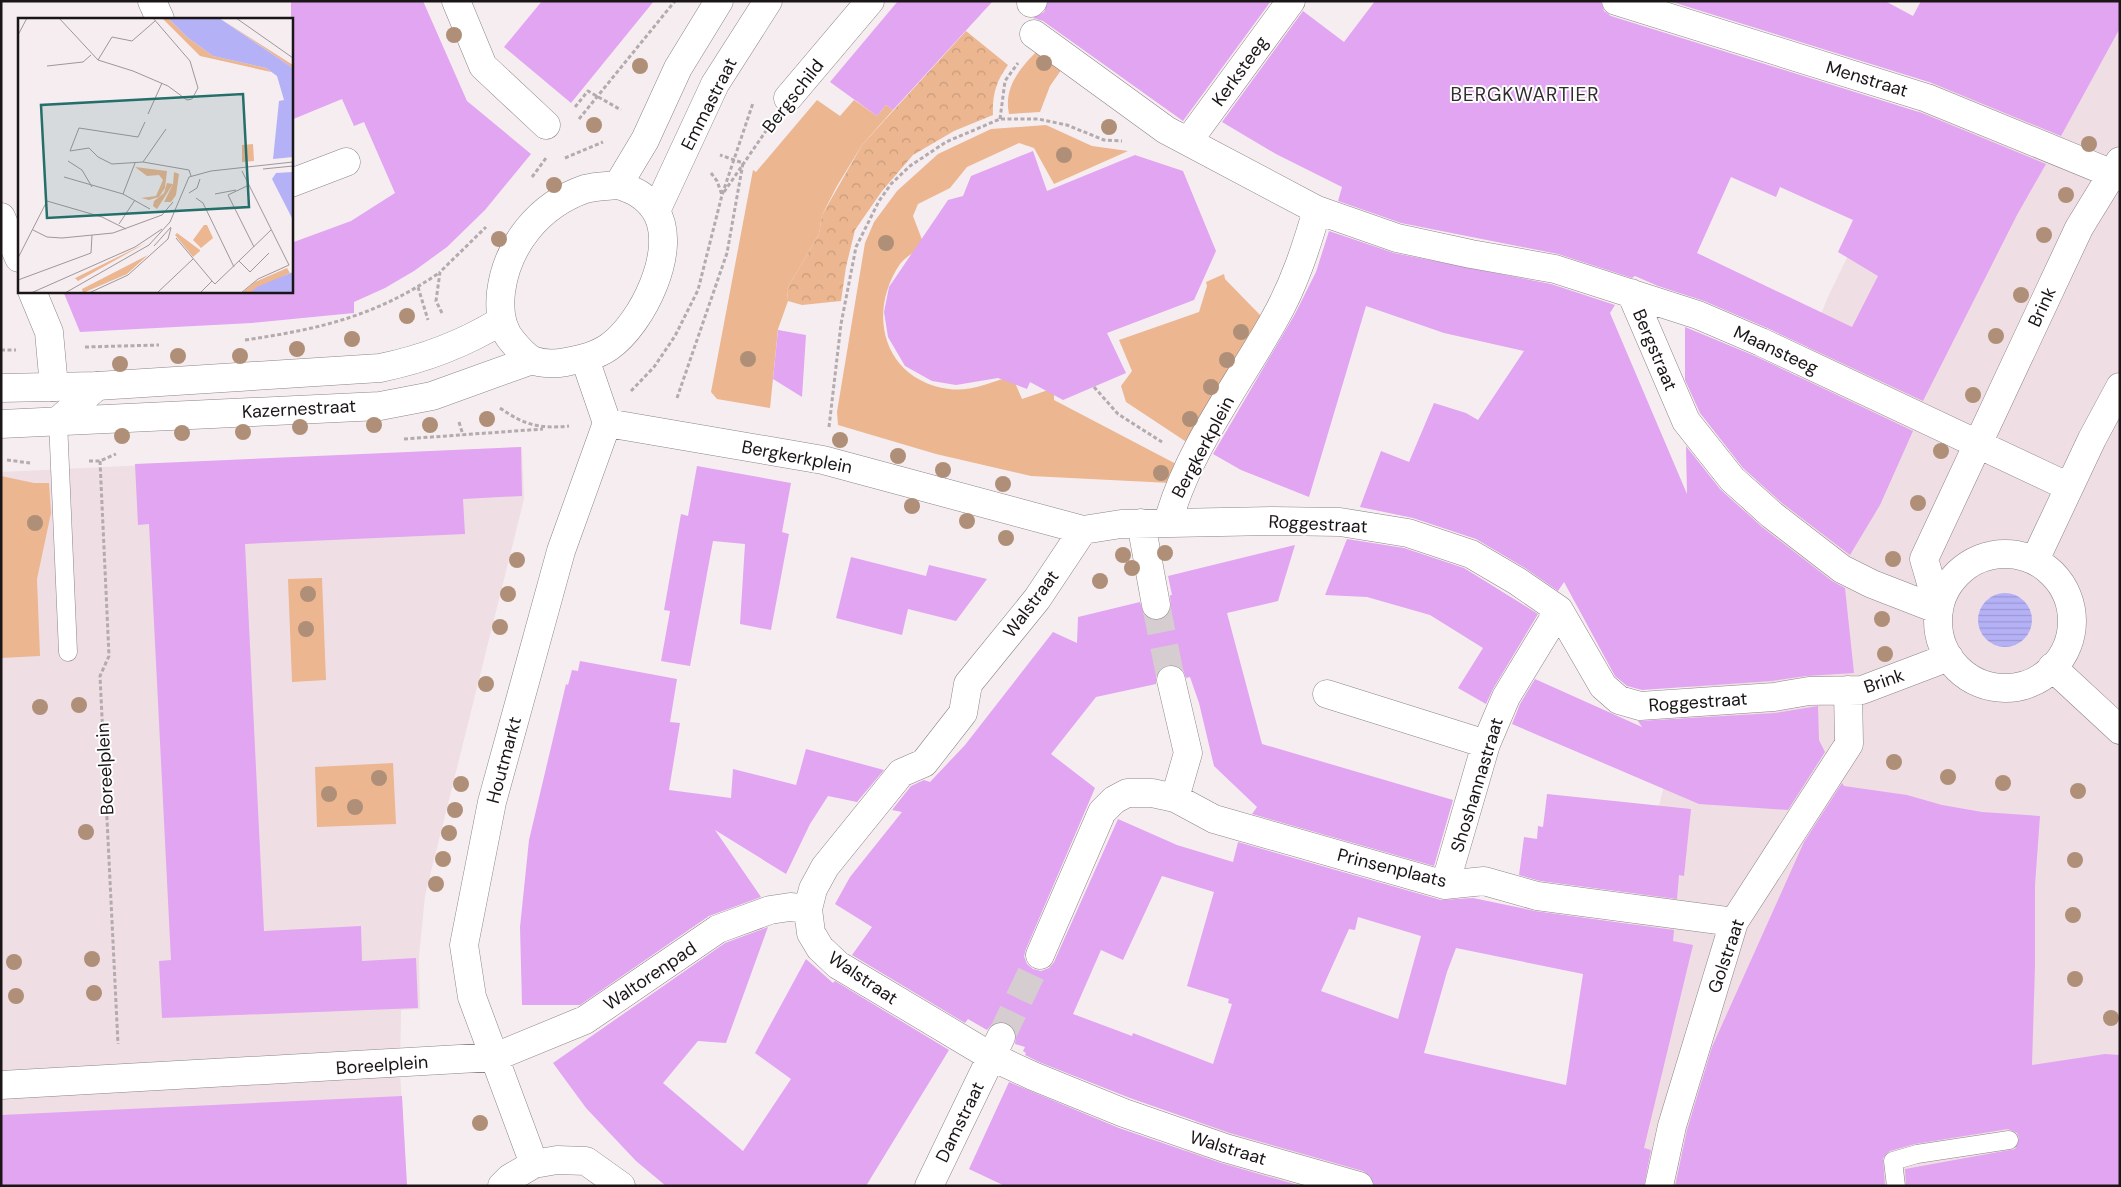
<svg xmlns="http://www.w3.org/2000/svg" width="2121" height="1187" viewBox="0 0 2121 1187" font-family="'DM Sans',sans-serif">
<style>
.built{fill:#f0dee5}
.green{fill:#ebb690}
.forest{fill:url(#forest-crowns)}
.water{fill:url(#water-rules)}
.building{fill:#e2a5f1;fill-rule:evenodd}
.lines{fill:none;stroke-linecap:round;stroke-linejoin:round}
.street-tunnel{stroke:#d5cdd0;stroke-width:28;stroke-dasharray:28 14;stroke-linecap:butt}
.lane-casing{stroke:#8c8487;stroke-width:19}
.street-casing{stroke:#8c8487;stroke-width:29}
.primary-casing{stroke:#8c8487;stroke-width:29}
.path{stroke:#b3abae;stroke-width:3;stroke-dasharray:4 2.5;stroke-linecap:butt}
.lane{stroke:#fff;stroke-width:18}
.street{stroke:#fff;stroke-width:28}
.primary{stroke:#fff;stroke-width:28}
.tree{fill:#af8f77}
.labels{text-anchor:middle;stroke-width:4;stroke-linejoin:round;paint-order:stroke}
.street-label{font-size:18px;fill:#1a1618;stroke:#fff}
.neighbourhood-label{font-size:19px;letter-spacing:1px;fill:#332c2f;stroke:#fff}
.inset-road{fill:none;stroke:#9e979a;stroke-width:1}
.view{fill:#256f6a;fill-opacity:0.15;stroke:#256f6a;stroke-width:2.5}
.inset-edge{fill:none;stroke:#1a1618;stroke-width:2.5}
</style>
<defs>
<pattern id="forest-crowns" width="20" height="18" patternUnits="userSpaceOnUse" patternTransform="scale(1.25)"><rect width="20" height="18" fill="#ebb690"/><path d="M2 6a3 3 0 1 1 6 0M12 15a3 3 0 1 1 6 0" fill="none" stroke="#c99c7b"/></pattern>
<pattern id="water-rules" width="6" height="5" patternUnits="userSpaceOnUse" patternTransform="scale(1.25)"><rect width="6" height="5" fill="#b5b1f6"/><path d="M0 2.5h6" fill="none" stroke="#9b98d2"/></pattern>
</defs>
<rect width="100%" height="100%" fill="#f6edf1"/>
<path class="built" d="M1971,1h149v1185h-946l39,-119 373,80 37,-147 24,-147 69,-272 111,-282z
M522,447l2,52 -99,397 -6,60 1,53 -19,1 -1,62 7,114h-406v-714z"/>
<path class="green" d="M1040,48l24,18 -14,20 -10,26 -31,2c-6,-28 13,-48 31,-66z
M817,100l23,16 14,-16 23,16 9,-11 7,5 -31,35 -25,41 -15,29 -3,19 -32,55 1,12 -10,28 -8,79 -53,-9 -6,-7 42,-222 3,2z
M1046,125l46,21 36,5 -74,33 -20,-36 -15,-5 -52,24 -17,21 -32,16 -5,12 11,29c-7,6 -18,11 -24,19 -34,50 -16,116 49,125 21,3 43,-7 63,-13l10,23 32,-11v12l126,66 -10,17 -139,-7 -95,-22 -98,-29 -1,-13 28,-169 9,-21 23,-31 41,-37 53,-25z
M1224,274l1,5 36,37 -73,127 -62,-41 -5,-16 11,-15 -13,-31 80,-28 8,-26 -1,-4z
M1,476l33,7h15l2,30 -14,66 3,77 -39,2z
M322,578l4,102 -34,2 -4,-103z
M393,763l3,61 -79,3 -2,-60z"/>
<path class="forest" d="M966,31l42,34c-12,16 -16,31 -15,50l-39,16 -41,24 -31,36 -27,39 -9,37 -5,34 -39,4 -14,-4 -1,-12 32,-55 3,-19 40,-70z"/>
<path class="water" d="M1978 620a27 27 0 1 1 54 0a27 27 0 1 1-54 0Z"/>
<path class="building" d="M291,1h132l44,100 64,53 -46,56 -38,37 -33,24 -29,17 -31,14v11l-102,10 -172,9 -17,-41h228v-48l60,-22 44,-28 -31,-71 -10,4 -12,-27 -51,21z
M542,1h112l-83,102 -67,-56z
M898,1h95l-100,109 -7,-5 -9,11 -47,-34z
M1048,1h223l-88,120 -140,-100 -10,-3 11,-6z
M1375,1h226l3,10 7,5 311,97 124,51 -29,51 -94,186 -156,-73 -63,-27 -46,-15 -23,-10 -3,2 -74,-24 -157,-31 -63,-22 4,-14 -66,-33 -54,-32 81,-111 41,31zM1731,177l45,20 4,-10 73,33 -15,32 40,24 -26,51 -155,-74z
M1669,1h216l28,15 8,-15h199v27l-59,108 -129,-53z
M1033,151l14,40 88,-36 48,16 33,80 -22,49 -87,33 19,40 -63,27 -33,-18 -3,7 -29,-11 -42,7 -24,-4 -27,-15 -17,-29 -4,-25 5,-25 59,-87 15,-4 8,-20z
M1329,231l65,22 157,31 64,21 -5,8 77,181 -1,-48 34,43 42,38 70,54 13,7 9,85 -48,3 -34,5 -130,9 -15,-4 -12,-10 -51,-94 -6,9 -33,-23 -49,-29 -63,-21 -53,-11 21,-56 28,11 25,-59 32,10 12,7 46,-69 -80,-18 -78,-27 -57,191 -68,-27 -28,-16 82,-140 21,-42z
M1685,327l70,29 158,75 -33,74 -30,50 -68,-52 -39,-35 -43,-55 -15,-33z
M778,330l28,5 -4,62 -29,-18z
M521,447l1,49 -59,3 2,35 -220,10 19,387 97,-5 1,35 54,-3 2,50 -256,10 -3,-57 12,-1 -22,-436 -11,1 -3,-61z
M697,466l94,17 -9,49 7,2 -18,96 -31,-6 5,-80 -32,-3 -23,125 -29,-5 9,-50 -6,-1 17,-96 7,2z
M1347,539l57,9 60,20 74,46 -45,75 -7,15 -28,-16 25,-40 -53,-33 -63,-18 -42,-2z
M1295,545l-17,56 -51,12 35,131 191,56 -19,66 -182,-52 5,-7 -43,-41 -15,-63 -9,-26 -4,1 -3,-8 -7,-5h-9l-7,4 -4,6v9l-60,13 -45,57 44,34 -69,161 -2,7 3,8 6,5 8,2 8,-3 5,-6 64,-143 59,26 56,17 5,-20 203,58 32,-2 62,13 139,19 -1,11 20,4 -49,203 7,2 -7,36h-270l-4,-10 -7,-5 -133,-38 -100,-35 -91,-36 -14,-7 1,-2 -3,-2 2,-4 -10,-3 1,-9 -2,-7 -6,-5 -9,-1 -7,2 -5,6 -19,-11 -3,4 -113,-68 20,-28 -37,-23 15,-27 52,-65 -10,-2 19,-24 13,-6 6,2 35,-37 88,-113 24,11 1,-26 62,-15 4,13 7,5h8l7,-3 5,-7 -1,-15h2l-4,-19zM1162,876l52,16 -27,94 42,13 -1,4 4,1 -19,60 -80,-31 -1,3 -59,-22 28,-64 22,10zM1358,917l63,19 -23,83 -77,-28 28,-62 6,1zM1456,948l127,26 -17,111 -142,-32 23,-81z
M851,557l75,19 3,-11 58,14 -31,42 -48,-12 -6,26 -66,-17z
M580,661l97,18 -7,43 10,1 -11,67 62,8 2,-29 63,16 10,-36 78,21 -27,32 -29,-6 -18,28 -24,50 -71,-44 46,67 -52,19 -129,89h-58l-2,-78 9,-87 37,-156 2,1 4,-15 6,1z
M1535,679l107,48 -4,-6 137,-8 43,-7 1,34 6,12 -37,58 -89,-6 -187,-80 8,-20z
M1842,783l2,3 63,9 35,10 40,7 58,4 -5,69v80l-3,100 73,-11 15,1v131h-214l-1,-17 110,-20 4,-11 -2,-5 -9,-4 -93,15 -25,7 -7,7 2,28h-210l12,-56 25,-83 92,-205z
M1547,794l144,15 -7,67 -5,-1 -2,24 -137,-18 -21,-6 5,-38 13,2 1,-13 5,1z
M768,927l-42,116 -28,-2 -35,42 80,68 48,-72 -36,-26 51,-94 27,24 2,-2 114,69 -83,136h-200l-30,-25 -50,-53 -33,-45 172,-120z
M1009,1082l110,46 102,35 80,23h-296l-36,-17z
M402,1096l5,90h-406v-71z"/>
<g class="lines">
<path class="street-tunnel" d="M1156,605l15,75
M1001,1037l39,-82"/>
<g class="lane-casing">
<path id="lane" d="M58,421l10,231
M1896,1186l-3,-25 24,-7 92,-14"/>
</g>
<g class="street-casing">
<path id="street" d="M152,1l8,18
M456,1l27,65 63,59
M1616,1l311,97 193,79
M1031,3l2,-2
M1034,34l132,96 151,80 80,28 74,16 84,15 143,46 63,27 308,145
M788,98l82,-97
M1189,140l102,-139
M291,183l55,-21
M1,217l18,41
M32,291l17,41 5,55
M1631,293l55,128 46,58 40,36 70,54 30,15 67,26
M58,421l39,-35
M607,423l216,37 260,70 38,-6 151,-3 68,1 68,11 63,21 46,27 42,29 44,76 16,14 21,6 134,-9 35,-6 53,-1 87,-33
M1168,522c20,-73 69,-136 106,-202 20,-35 32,-72 43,-110
M1141,523l15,82
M1083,530l-46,69 -69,85 -5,29 -39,50 -23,10 -76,94 -12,22 -5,20 3,24 9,15 18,17 154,92 41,19 91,37 101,35 134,38
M1938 621a67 67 0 1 1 134 0a67 67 0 1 1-134 0Z
M2035,560l57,-121 28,-52
M1939,610l-15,-51 155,-331 41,-67
M2052,667l68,63
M1171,680l17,73 -13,45
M1327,694l159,50
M1445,885l41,-141 20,-47 53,-87
M1040,955l62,-143 12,-12 13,-7h25l23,5 39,21 231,66 39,-4 53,15 197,26
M1,1085l494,-28 90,-37 133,-91 52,-19 20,-3 18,2
M534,1164l-62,-167 -8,-52 28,-143 69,-251 46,-128 -22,-64
M502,1186l8,-8 24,-14 23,-4 29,1 35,25
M929,1186l72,-149
M1659,1186l13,-60 62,-204 115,-178 -1,-54"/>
</g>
<g class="primary-casing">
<path id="primary" d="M618,185c16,5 28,11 37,25 25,38 -13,114 -46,137 -13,9 -28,12 -43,15 -10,2 -24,2 -34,-2 -7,-4 -14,-12 -19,-18 -13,-14 -14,-32 -12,-50 6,-47 38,-87 84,-103 10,-3 23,-3 33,-4z
M618,185l27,-45 33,-72 41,-67
M656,211l59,-127 53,-83
M1,388l96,-2 283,-18c44,-9 82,-23 121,-47
M1,424l379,-18 52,-10 100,-36"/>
</g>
<path class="path" d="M575,107l13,-16 33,19
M579,119l96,-118
M1000,119l5,-38 13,-18
M565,158l38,-16
M711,173l6,8 5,14
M532,177l14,-19
M724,192l46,-67
M418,287l10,33
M442,313l-6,-12 4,-29 46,-45
M245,340c75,-11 131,-24 194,-67
M85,347l74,-2
M1,350h15
M1094,387l24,27 44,28
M631,391l23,-24 21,-31 23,-46 24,-95 31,-92
M677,398l50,-145 16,-90 -23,-8
M500,408c24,17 40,21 69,18
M459,422l4,13
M829,427l12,-103 15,-77 23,-46 12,-17 19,-18 36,-24 54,-23h38l29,6 37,15 18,1
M404,439l139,-10
M7,460l23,3
M89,461h11l16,-7
M100,461l9,195 -9,20 18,368"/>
<use href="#lane" class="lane"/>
<use href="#street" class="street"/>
<use href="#primary" class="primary"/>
</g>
<g class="tree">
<circle cx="454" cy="35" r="8"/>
<circle cx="1044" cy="63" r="8"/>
<circle cx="640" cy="66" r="8"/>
<circle cx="594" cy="125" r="8"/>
<circle cx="1109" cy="127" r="8"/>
<circle cx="2089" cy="144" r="8"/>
<circle cx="1064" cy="155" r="8"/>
<circle cx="554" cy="185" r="8"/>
<circle cx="2066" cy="195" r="8"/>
<circle cx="2044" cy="235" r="8"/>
<circle cx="499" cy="239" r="8"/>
<circle cx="886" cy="243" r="8"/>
<circle cx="2021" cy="295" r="8"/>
<circle cx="407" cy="316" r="8"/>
<circle cx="1241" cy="332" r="8"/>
<circle cx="1996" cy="336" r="8"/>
<circle cx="352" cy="339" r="8"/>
<circle cx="297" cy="349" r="8"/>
<circle cx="178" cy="356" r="8"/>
<circle cx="240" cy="356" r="8"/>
<circle cx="748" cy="359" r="8"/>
<circle cx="1227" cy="360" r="8"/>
<circle cx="120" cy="364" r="8"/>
<circle cx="1211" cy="387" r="8"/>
<circle cx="1973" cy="395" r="8"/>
<circle cx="487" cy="419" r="8"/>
<circle cx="1190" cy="419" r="8"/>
<circle cx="374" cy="425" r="8"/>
<circle cx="430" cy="425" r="8"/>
<circle cx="300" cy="427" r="8"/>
<circle cx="243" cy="432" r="8"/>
<circle cx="182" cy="433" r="8"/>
<circle cx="122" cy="436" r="8"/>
<circle cx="840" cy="440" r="8"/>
<circle cx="1941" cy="451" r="8"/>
<circle cx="898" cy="456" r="8"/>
<circle cx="943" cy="470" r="8"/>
<circle cx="1161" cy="473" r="8"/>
<circle cx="1003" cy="484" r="8"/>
<circle cx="1918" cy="503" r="8"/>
<circle cx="912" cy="506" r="8"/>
<circle cx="967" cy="521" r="8"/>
<circle cx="35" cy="523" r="8"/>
<circle cx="1006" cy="538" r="8"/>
<circle cx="1165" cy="553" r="8"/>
<circle cx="1123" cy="555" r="8"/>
<circle cx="1893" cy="559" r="8"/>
<circle cx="517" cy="560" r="8"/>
<circle cx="1132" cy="568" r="8"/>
<circle cx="1100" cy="581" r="8"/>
<circle cx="308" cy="594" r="8"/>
<circle cx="508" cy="594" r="8"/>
<circle cx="1882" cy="619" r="8"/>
<circle cx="500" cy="627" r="8"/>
<circle cx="306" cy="629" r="8"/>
<circle cx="1885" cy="654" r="8"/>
<circle cx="486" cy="684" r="8"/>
<circle cx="79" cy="705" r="8"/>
<circle cx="40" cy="707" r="8"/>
<circle cx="1894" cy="762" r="8"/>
<circle cx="1948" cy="777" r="8"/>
<circle cx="379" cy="778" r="8"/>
<circle cx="2003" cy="783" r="8"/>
<circle cx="461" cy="784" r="8"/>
<circle cx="2078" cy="791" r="8"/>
<circle cx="329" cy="794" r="8"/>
<circle cx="355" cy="807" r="8"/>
<circle cx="455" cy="810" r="8"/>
<circle cx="86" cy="832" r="8"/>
<circle cx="449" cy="833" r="8"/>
<circle cx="443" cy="859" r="8"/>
<circle cx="2075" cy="860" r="8"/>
<circle cx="436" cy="884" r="8"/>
<circle cx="2073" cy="915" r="8"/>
<circle cx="92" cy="959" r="8"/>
<circle cx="14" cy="962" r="8"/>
<circle cx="2075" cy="979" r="8"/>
<circle cx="94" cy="993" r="8"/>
<circle cx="16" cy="996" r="8"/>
<circle cx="2111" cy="1018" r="8"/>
<circle cx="480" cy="1123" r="8"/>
</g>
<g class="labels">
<g class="street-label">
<text transform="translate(1240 71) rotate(-54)" y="6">Kerksteeg</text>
<text transform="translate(1867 79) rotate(17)" y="6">Menstraat</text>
<text transform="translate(793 96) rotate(-52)" y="6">Bergschild</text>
<text transform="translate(709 104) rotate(-63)" y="6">Emmastraat</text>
<text transform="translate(2042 307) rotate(-65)" y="6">Brink</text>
<text transform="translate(1655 350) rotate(67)" y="6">Bergstraat</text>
<text transform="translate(1776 350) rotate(25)" y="6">Maansteeg</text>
<text transform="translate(299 409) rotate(-3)" y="6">Kazernestraat</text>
<text transform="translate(1203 447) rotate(-62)" y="6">Bergkerkplein</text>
<text transform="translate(797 457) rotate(11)" y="6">Bergkerkplein</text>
<text transform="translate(1318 524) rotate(3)" y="6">Roggestraat</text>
<text transform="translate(1031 604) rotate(-53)" y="6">Walstraat</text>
<text transform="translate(1884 681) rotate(-19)" y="6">Brink</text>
<text transform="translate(1698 702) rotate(-4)" y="6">Roggestraat</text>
<text transform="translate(504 760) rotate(-75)" y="6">Houtmarkt</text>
<text transform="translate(105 769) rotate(-93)" y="6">Boreelplein</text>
<text transform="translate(1477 785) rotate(-73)" y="6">Shoshannastraat</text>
<text transform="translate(1392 868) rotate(14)" y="6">Prinsenplaats</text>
<text transform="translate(1726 956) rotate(-71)" y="6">Golstraat</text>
<text transform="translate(650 976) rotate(-34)" y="6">Waltorenpad</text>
<text transform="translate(863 978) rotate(34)" y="6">Walstraat</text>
<text transform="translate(382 1065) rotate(-4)" y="6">Boreelplein</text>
<text transform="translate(960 1122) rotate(-64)" y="6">Damstraat</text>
<text transform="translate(1228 1148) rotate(17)" y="6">Walstraat</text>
</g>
<g class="neighbourhood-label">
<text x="1525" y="101">BERGKWARTIER</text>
</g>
</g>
<g transform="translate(18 18)">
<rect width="275" height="275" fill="#f6edf1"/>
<path d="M144,0h6l19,19 26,19 53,12 5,4 -71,-16zM201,0l74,47v3l-50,-34zM235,126l1,17 -12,1v-17zM117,149l32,4 -2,17 -6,9 -10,3 -8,-2 15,-2 7,-16 -4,-5 -12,1zM156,154l5,2 -3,21 -5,7h-7l9,-18zM186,207h3l6,13 -12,10 -8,-8zM159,215l23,17v1l-7,6 -18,-22zM269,250l3,5 -40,20h-8l13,-11z" fill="#ebb690"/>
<path d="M149,165l6,1 -16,25 -4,-3 1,-5 10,-8zM128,225l-68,38 -3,-3 -16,8zM130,237l-21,19 -44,19 -1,-4z" fill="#ebb690"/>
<path d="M150,0h51l74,50v89l-20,2 6,-58 5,-1 -7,-24 -11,-8 -53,-12 -26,-19zM275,154v48l-21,-41 4,-6zM275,254v21h-43l7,-6z" fill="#b5b1f6"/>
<path class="inset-road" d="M41,0l39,42 35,11 35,15 19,14 5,-1 6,-11 -8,-27 -37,-43M218,0l57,40M0,17l9,-17M80,42l14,-23 20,4 23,-20M29,48l36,-4 8,-7M130,96l14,-31M127,104l-7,15 -59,-9 -9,23 19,-3 9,9 14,7 31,-2 46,8 2,6M50,143l14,9 10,17M125,144l23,-33M245,151l30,-3M46,159l59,17 27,15M229,168l-19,9 26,52M171,175l8,-5 3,-9M105,176l12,-31M197,176l21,-4M178,180l7,5 31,64M101,206l16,-24M15,212l14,7 15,1 51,-5 49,-18 11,-13M158,220l36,43M136,228l17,-19M0,240l29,-57 55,16 24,12M221,243l11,11 19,-19M0,262l73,-27 1,-18M194,263l3,3 56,-54M13,275l104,-46 27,-18M47,275l84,-48 21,-23 19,-45 22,-6 82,-9M71,275l39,-18 40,-36 3,-11M139,275l36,-34M182,275l12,-12M223,275l17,-14 31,-14 -47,-94"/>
<path class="view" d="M225,76l6,113 -202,11 -6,-113z"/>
<rect width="275" height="275" class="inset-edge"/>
</g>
<rect width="2121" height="1187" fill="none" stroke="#1a1618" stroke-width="5"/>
</svg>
